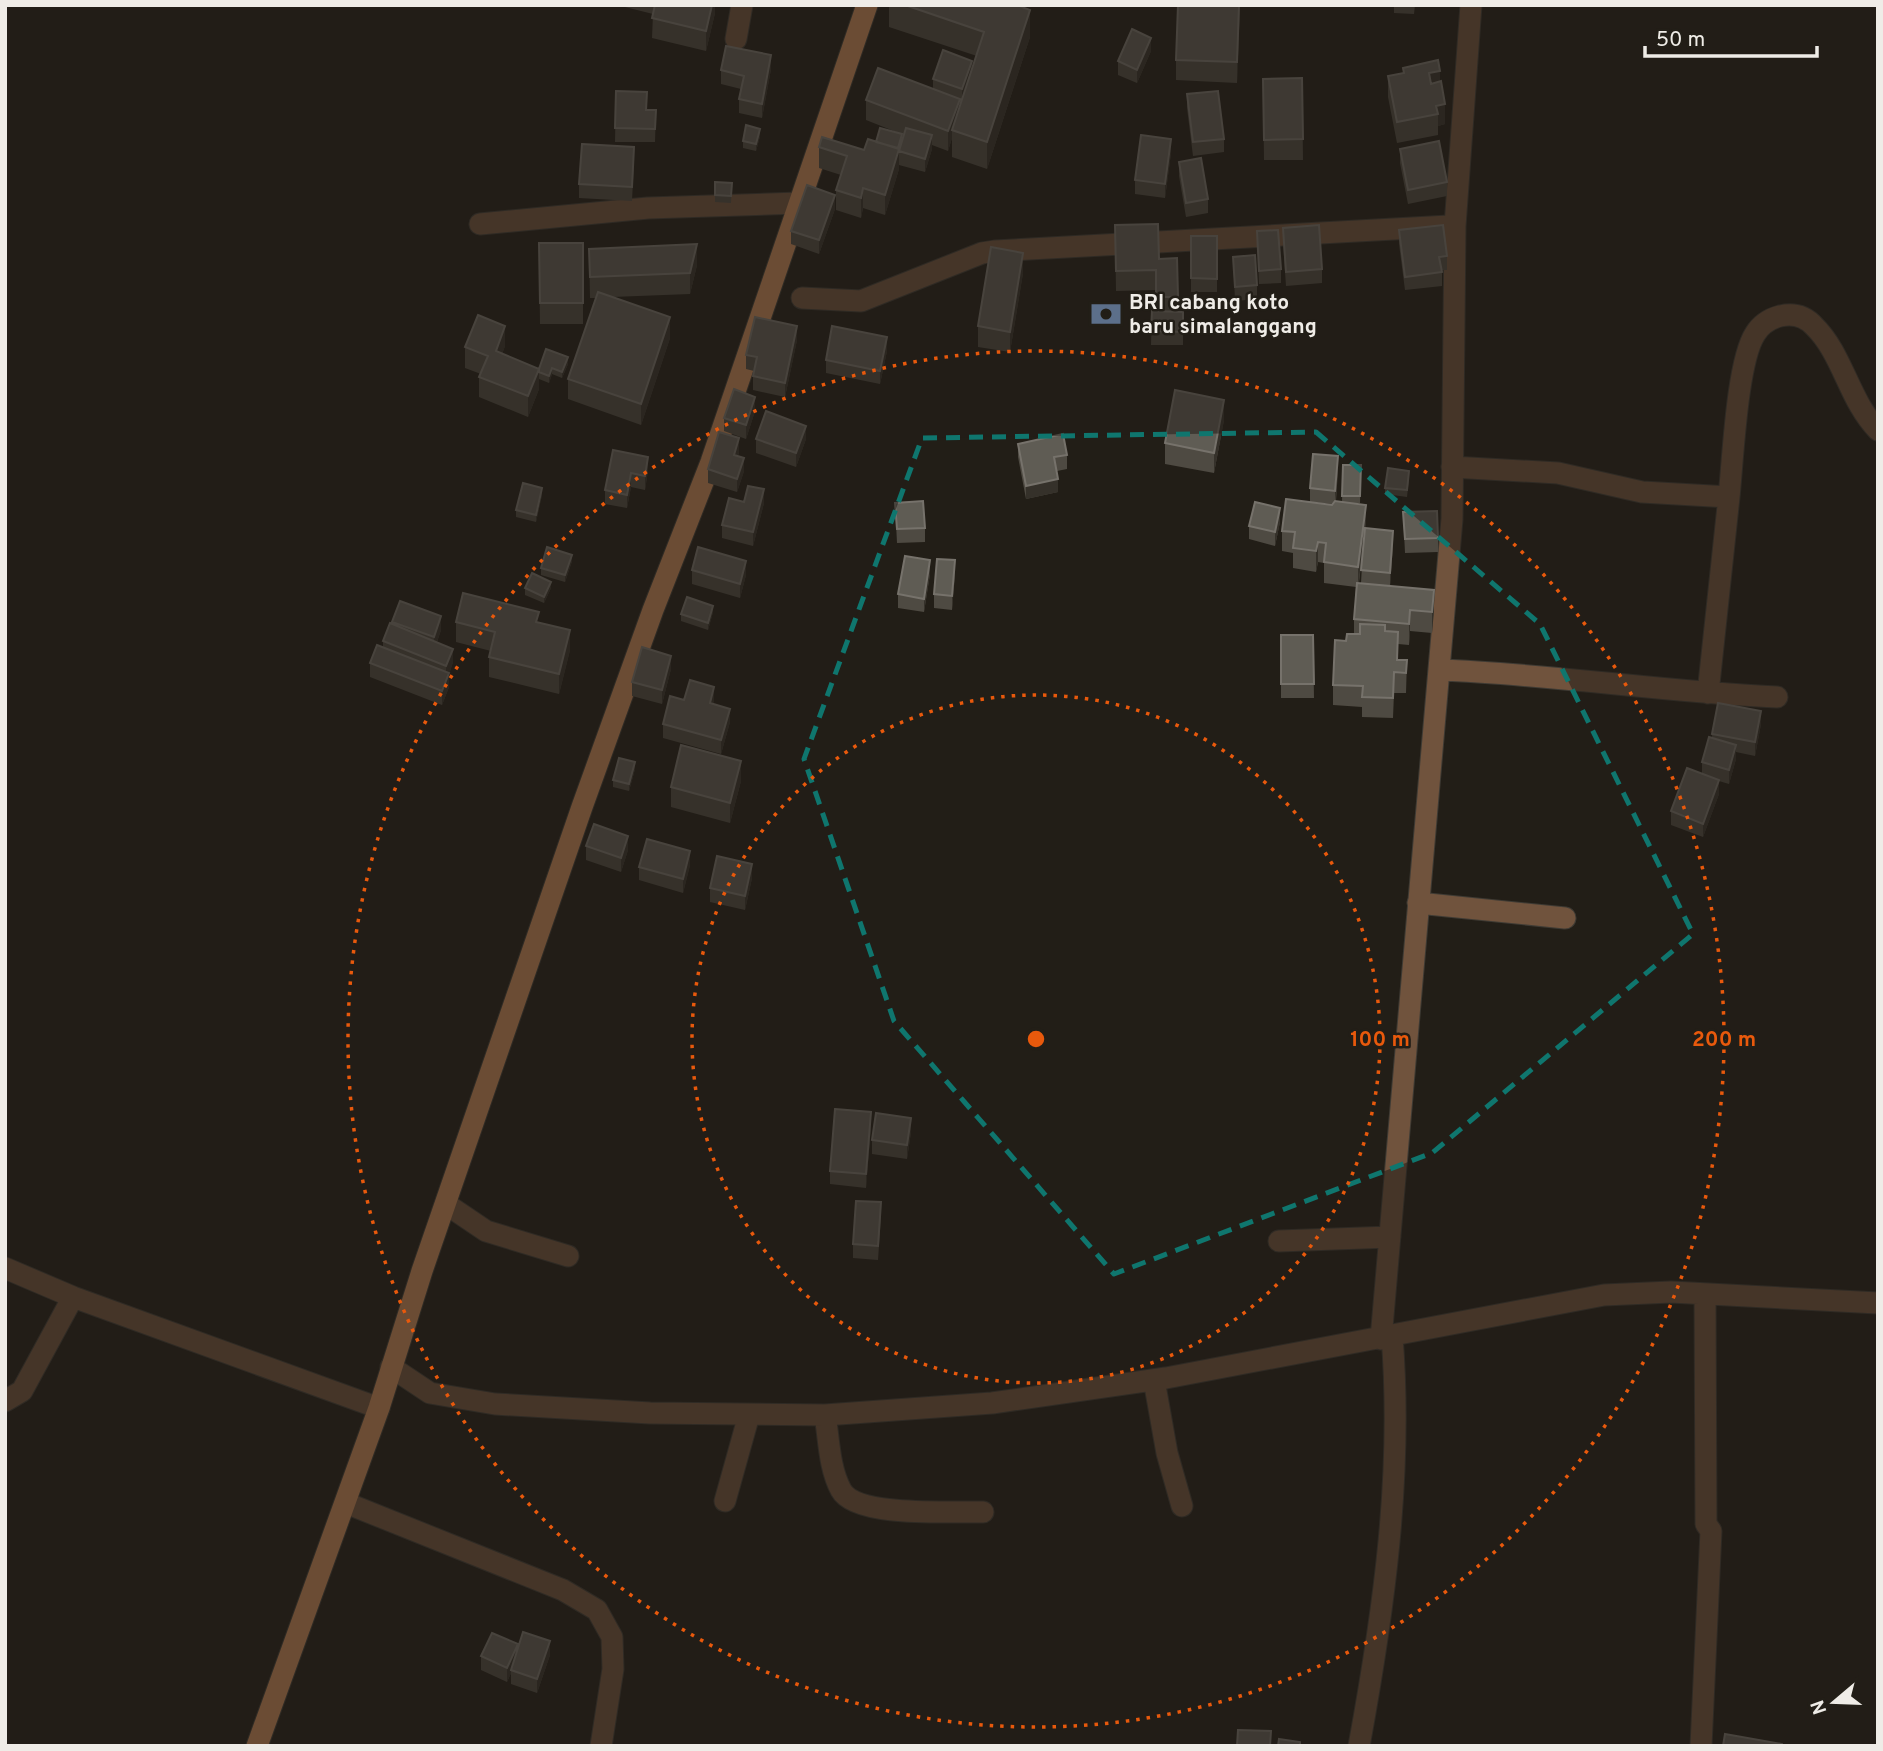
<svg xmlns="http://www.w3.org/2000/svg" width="1883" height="1751" viewBox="0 0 1883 1751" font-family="Overpass,sans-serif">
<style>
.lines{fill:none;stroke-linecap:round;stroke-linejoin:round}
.minor-casing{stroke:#3f3b34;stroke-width:23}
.major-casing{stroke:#3f3b34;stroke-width:23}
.minor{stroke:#70533d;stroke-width:21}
.major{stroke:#c38657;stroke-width:21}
.wall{fill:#4e4a42;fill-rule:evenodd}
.shaded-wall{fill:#35312a}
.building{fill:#5f5c54;stroke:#76726b;stroke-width:2}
.marked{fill:none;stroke:#0f766e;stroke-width:5;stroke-dasharray:14 9;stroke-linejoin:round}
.ring{fill:none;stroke:#e8590c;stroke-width:3.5;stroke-dasharray:3.5 7}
.labels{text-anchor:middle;stroke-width:5;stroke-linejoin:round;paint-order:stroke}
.poi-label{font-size:21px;font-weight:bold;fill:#efece7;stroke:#221e17;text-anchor:start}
.centre{fill:#e8590c;stroke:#221e17;stroke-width:3.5}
.ring-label{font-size:21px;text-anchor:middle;font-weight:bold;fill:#e8590c;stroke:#221e17;stroke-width:5;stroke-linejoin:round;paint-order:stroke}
</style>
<rect width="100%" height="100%" fill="#221e17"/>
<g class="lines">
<g class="minor-casing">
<path id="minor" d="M736,39l6,-34
M480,224l168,-16 151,-5
M802,298l59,3 121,-48 13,-2 454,-25
M1452,467l106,6 84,19 87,5 -21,196
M1729,497c4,-38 8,-135 26,-163 6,-10 14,-15 25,-18 13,-3 25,0 34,10 29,28 35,75 64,104
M1439,670c113,4 225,22 338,27
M1418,903l147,15
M446,1204l40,27 82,25
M1279,1241l111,-4
M5,1268l68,29 306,111
M1381,1339l71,-820 3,-293 16,-221
M391,1367l39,26 65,11 155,9 175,2 167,-12 174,-25 438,-83 67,-3 207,11
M1154,1380l13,73 15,53
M5,1401l17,-10 51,-94
M825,1415c4,24 4,53 16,75 15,28 112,21 142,22
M725,1501l24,-86
M346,1503l217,87 34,20 15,27 1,32 -12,77
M1359,1746c25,-136 44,-272 33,-410
M1701,1746l10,-215 -5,-7 -1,-230"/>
</g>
<g class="major-casing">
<path id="major" d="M257,1746l122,-338 43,-137 160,-464 71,-197 58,-148 156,-457"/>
</g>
<use href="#minor" class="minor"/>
<use href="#major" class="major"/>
</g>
<path class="wall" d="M625,5h90v8l-9,38 -54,-13 1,-24 -28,-7z
M889,5h128l13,32 -43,132 -35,-12v-19l-4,13 -16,-6v4l-7,23 -26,-7v4l-14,46 -22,-7 -2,10 -25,-8v-20l5,-15 -22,-7v-21l45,3 12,-8 26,-1 2,-6 -38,-15v-20l67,-11v-10l39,-10 5,-13 -88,-29z
M1240,5l-3,78 -61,-3v-20z
M1394,5h21l-1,9 -20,-1z
M1151,51l-14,32 -19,-8v-14z
M1403,68l37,13 5,43 -7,2v9l-41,8 -9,-46v-21l15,-3z
M771,69l-9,49 -23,-5v-14l2,-10 -20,-5v-14z
M1302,78l1,82h-39l-1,-81z
M616,91l31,19h9l-1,32h-40z
M1187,94l37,45v13l-31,4 -6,-48z
M760,136l-4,15 -13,-3v-7z
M1400,149l47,33v14l-39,8 -8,-41z
M1171,153l-6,45 -30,-4v-14z
M634,161l-2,40 -53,-3v-14z
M1179,162l29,37v14l-22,4 -7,-41z
M715,182l17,1 -1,20 -16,-1z
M835,209l-16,45 -28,-10v-13z
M1115,225l44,34 18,-1 1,53 5,1v33h-32l1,-34h4v-21l-40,1z
M1283,228l39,41v14l-36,3 -3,-44z
M1399,230l48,26v14h-5v16l-37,4 -6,-46z
M1257,231l24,38v14l-22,1z
M1191,236h26v56h-26z
M539,243h44v81h-43z
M589,249l108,16 -7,29 -78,3 58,41 -29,87 -73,-26v-20l28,-81h-6z
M1233,257l24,28v14l-22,2z
M1023,273l-13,79 -32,-5v-21z
M797,340l-12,57 -32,-7v-14l1,-5 -8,-2v-14z
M505,346l-3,8 37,15 29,-5 -6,14 -10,-4 -3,9 -10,-4v10l-11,28 -49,-20v-20l2,-3 -16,-6v-21z
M887,351l-7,33 -54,-11v-13z
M755,411l-9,28 -22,-8v-13z
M1224,420l-10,53 -49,-9v-21z
M756,439h50l-10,28 -40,-14z
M1018,444l49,11v14l-10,2 1,21 -32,7 -8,-42z
M613,450l35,20 -3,20 -14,-3 -4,21 -22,-4v-14z
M739,452l-1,4 6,15 -7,21 -29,-9v-14z
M1343,465h18l-1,38h-11l16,25 28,17 -3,41 44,24 -2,23 -22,-2 -1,14 -11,-1v16h9l-1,33h-12l-1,25 -31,-1v-10l-29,-2v-20l13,-44 8,-7v-15l2,-32 -32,-4v-20l-6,-1 -2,10 -23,-4v-15l-11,-2v-20l51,-27 -23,-2v-14l28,-18 -2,31 6,1zM1363,547l-2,36h-2z
M1409,478l-2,19 -22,-3v-6z
M542,495l-6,27 -20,-5v-7z
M744,502l20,1 -11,43 -31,-8v-13z
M895,503l30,25v14l-28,1z
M1403,512l35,26v14l-33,1z
M1280,522l-5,24 -26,-7v-13z
M572,561l-7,21 -24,-7v-7z
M692,570l54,5 -6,23 -48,-14z
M930,574l-6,38 -26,-4v-14z
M955,574l-3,36 -18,-2v-14z
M525,588h26l-7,15 -19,-8z
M713,612l-5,18 -27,-9v-7z
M392,622l49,8 -4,12 16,20 -4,12v13l-7,18 -72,-28v-14l13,-15v-7l9,-17z
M456,622h83l31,28 -11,44 -70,-17v-20l2,-6 -35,-9z
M1281,635h32l1,63h-33z
M671,669l-9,35 -30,-8v-14z
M684,700h30l-1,4 17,18 -9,32 -58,-16v-14z
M1761,724l-6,32 -19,-4v7l-7,25 -10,-3v13l-16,43 -32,-12v-14l31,-38v-11l10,-24v-4z
M635,769l-6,22 -16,-4v-7z
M741,781l-11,42 -59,-16v-20z
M586,846l42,4 -7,22 -35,-12z
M690,865l-7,28 -44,-13v-13z
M752,878l-7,32 -35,-8v-14z
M871,1126l-5,62 -36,-4v-13z
M911,1132l-4,27 -35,-5v-14z
M881,1216l-3,44 -25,-2v-14z
M518,1650l32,5 -13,38 -26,-9v-11l-4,9 -26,-12v-14z"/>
<path class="shaded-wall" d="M712,5h3v8l-9,38v-20z
M1239,5h1l-3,78v-21z
M1030,10v27l-43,132v-27z
M1151,38v13l-14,32v-13z
M771,55v14l-9,49v-14z
M972,61v14l-10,28v-14z
M1440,71v20l-11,2v-20z
M960,99v21l-8,10v8l-4,13v-20z
M1445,104v20l-7,2v-12l-2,-8z
M760,129v7l-4,15v-7z
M902,134v7l-3,8v20l-14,46v-20z
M932,135v14l-7,23v-13z
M1171,139v14l-6,45v-14z
M863,188v20l-2,10v-20z
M835,195v14l-16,45v-14z
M697,244v21l-7,29v-21z
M1023,253v20l-13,79v-20z
M670,317v21l-29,87v-21z
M505,326v20l-9,25v-20z
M797,326v14l-12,57v-14z
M887,337v14l-7,33v-13z
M568,357v7l-6,14v-6z
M552,368v6l-3,9v-7z
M539,369v20l-11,28v-21z
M755,397v14l-9,28v-14z
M1224,400v20l-10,53v-20z
M806,426v13l-10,28v-14z
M739,438v14l-5,16v-13z
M1338,456v14l-3,34v-13z
M648,457v13l-3,20v-14z
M744,458v13l-7,21v-13z
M631,473v14l-4,21v-13z
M1058,479v13l-32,7v-13z
M542,488v7l-6,27v-7z
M764,489v14l-11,43v-14z
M1366,505v20l-8,62v-20z
M1280,508v14l-5,24v-14z
M1393,531v14l-3,42v-14z
M1318,542v20l-2,10v-21z
M572,555v6l-7,21v-7z
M930,560v14l-6,38v-13z
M955,560v14l-3,36v-14z
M746,561v14l-6,23v-14z
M551,582v6l-7,15v-6z
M1434,590v20l-2,23v-21z
M713,606v6l-5,18v-7z
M1410,610v21l-1,14v-21z
M441,616v14l-7,20v-13z
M570,630v20l-11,44v-20z
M453,649v13l-4,12v13l-7,18v-14l4,-11v-14z
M671,656v13l-9,35v-14z
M714,687v13l-4,17v-14z
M730,709v13l-9,32v-14z
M1761,711v13l-6,32v-14z
M1736,745v14l-7,25v-14z
M741,761v20l-11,42v-20z
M635,762v7l-6,22v-7z
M1719,780v14l-16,43v-13z
M628,836v14l-7,22v-14z
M690,851v14l-7,28v-14z
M752,864v14l-7,32v-14z
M871,1112v14l-5,62v-14z
M911,1118v14l-4,27v-14z
M550,1641v14l-13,38v-14z
M518,1644v14l-7,12v3l-4,9v-14z"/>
<path class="building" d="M655,5h57l-6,26 -54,-13z
M905,5h112l13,5 -43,132 -35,-12 32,-98z
M1178,5h61l-2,57 -61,-2z
M1132,29l19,9 -14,32 -19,-9z
M726,46l45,9 -9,49 -23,-5 5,-23 -23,-6z
M943,50l29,11 -10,28 -29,-10z
M1438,60l2,11 -11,2 2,11 10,-3 4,23 -9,2 2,8 -41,8 -9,-46 16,-3 -1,-5z
M878,68l82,31 -12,32 -82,-31z
M1302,78l1,61 -39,1 -1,-61z
M616,91l31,1 -1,18h10l-1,19 -40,-1z
M1218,91l6,48 -31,3 -6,-48z
M746,125l14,4 -4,15 -13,-3z
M880,128l22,6 -4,14 -22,-6z
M906,128l26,7 -7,24 -26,-8z
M1141,135l30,4 -6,45 -30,-4z
M822,137l42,13 4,-11 31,10 -14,46 -22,-7 -2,10 -25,-8 11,-34 -28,-9z
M1439,141l8,41 -39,8 -8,-41z
M582,144l52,3 -2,40 -53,-3z
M1201,158l7,41 -22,4 -7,-41z
M715,182l17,1 -1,13 -16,-1z
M807,185l28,10 -16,45 -28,-9z
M1158,224l1,35 18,-1 1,39h-22v-27l-40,1 -1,-46z
M1319,225l3,44 -36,3 -3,-44z
M1443,225l4,31 -8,1 3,15 -37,5 -6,-47z
M1278,230l3,39 -22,2 -2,-40z
M1191,236h26v43l-26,-1z
M539,243h44v60h-43z
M697,244l-7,29 -100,4 -1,-28z
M991,247l32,6 -13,79 -32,-6z
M1255,255l2,30 -22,2 -2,-30z
M598,292l72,25 -29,87 -73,-25z
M1152,311l31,1v20l-32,-1z
M478,315l27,11 -9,25 43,18 -11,27 -49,-19 9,-21 -23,-9z
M755,317l42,9 -12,57 -32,-7 4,-19 -11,-2z
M832,326l55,11 -7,34 -54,-11z
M546,349l22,8 -6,15 -10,-4 -3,8 -10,-4v-3z
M734,389l21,8 -9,28 -22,-7z
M1175,390l49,10 -10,53 -49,-10z
M766,411l40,15 -10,27 -40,-14z
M719,432l20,6 -5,17 10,3 -7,21 -29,-10z
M1063,434l4,21 -13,2 4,22 -32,7 -8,-42z
M613,450l35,7 -3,19 -14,-3 -4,22 -22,-5z
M1313,454l25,2 -3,35 -25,-3z
M1343,465h18l-1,31h-18z
M1388,468l21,3 -2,19 -22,-2z
M523,483l19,5 -6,27 -20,-5z
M748,486l16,3 -11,43 -31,-7 7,-27 15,4z
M1286,499l46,6 3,-4 31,4 -8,62 -34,-5 2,-19 -8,-1 -2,9 -23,-3 2,-16 -13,-1z
M923,501l2,27 -28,1 -2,-26z
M1255,502l25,6 -5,24 -26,-6z
M1437,511l1,27 -33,1 -2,-27z
M1365,528l28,3 -3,42 -29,-3z
M547,547l25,8 -7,20 -24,-7z
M698,547l48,14 -6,23 -48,-14z
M905,556l25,4 -6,39 -26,-5z
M937,559l18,1 -3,36 -18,-2z
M532,573l19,9 -7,15 -19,-9z
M1357,583l77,7 -2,22 -22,-2 -1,14 -55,-5z
M463,593l76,19 -3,10 34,8 -11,44 -70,-17 6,-25 -39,-10z
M687,597l26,9 -5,17 -27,-9z
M400,601l41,15 -7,21 -42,-15z
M390,623l63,26 -7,17 -63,-25z
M1360,624l25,1v6l13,1 -1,28h10l-1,13 -12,-1 -1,26 -31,-1 1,-11 -30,-1 2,-45 11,1 1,-7h13z
M1281,635h32l1,49h-33z
M377,645l72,28 -7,18 -72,-28z
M642,647l29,9 -9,34 -30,-8z
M690,680l24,7 -4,16 20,6 -9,31 -58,-16 7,-28 14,4z
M1718,703l43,8 -6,31 -43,-8z
M1709,737l27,8 -7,25 -27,-8z
M681,745l60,16 -11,42 -59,-16z
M619,758l16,4 -6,22 -16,-4z
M1687,768l32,12 -16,44 -32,-13z
M594,824l34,12 -7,22 -35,-12z
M647,839l43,12 -7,28 -44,-12z
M717,856l35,8 -7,32 -35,-8z
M835,1109l36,3 -5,62 -36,-3z
M876,1113l35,5 -4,27 -35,-5z
M856,1201l25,1 -3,44 -25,-2z
M523,1632l27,9 -13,38 -26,-9z
M492,1633l26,11 -11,24 -26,-12z
M1238,1730l33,1 -1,15h-33z
M1725,1734l57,10v2h-59z
M1279,1739l21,3v4h-22z"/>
<path d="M0 0H1883V1751H0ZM1316,432l224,192 153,310 -261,219 -318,121 -220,-253 -90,-262 118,-321z" fill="#221e17" fill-opacity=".55" fill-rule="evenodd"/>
<path class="marked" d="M1316,432l224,192 153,310 -261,219 -318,121 -220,-253 -90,-262 118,-321z"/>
<g class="ring">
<circle cx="1036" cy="1039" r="344"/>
<circle cx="1036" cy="1039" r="688"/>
</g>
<defs>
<g id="bank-bare" transform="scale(2.415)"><path d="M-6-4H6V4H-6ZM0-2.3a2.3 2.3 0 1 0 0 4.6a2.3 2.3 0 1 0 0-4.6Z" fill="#5c6f8a" stroke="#221e17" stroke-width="2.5" paint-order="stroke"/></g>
</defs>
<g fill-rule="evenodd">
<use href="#bank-bare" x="1106" y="314"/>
</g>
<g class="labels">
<g class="poi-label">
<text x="1129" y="309">BRI cabang koto<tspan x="1129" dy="24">baru simalanggang</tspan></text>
</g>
</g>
<circle cx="1036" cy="1039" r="10" class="centre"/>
<g class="ring-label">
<text x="1380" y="1046">100 m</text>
<text x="1724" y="1046">200 m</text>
</g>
<rect width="1883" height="1751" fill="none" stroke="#efece7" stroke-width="14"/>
<g transform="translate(1834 1702) rotate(251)" stroke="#221e17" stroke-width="5" paint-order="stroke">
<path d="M0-5L12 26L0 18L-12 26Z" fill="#efece7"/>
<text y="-10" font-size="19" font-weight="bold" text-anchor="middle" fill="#efece7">N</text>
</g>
<path d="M1645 46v10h172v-10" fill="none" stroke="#efece7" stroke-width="3.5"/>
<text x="1656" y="46" font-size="21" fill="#efece7" stroke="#221e17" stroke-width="5" paint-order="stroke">50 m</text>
</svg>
